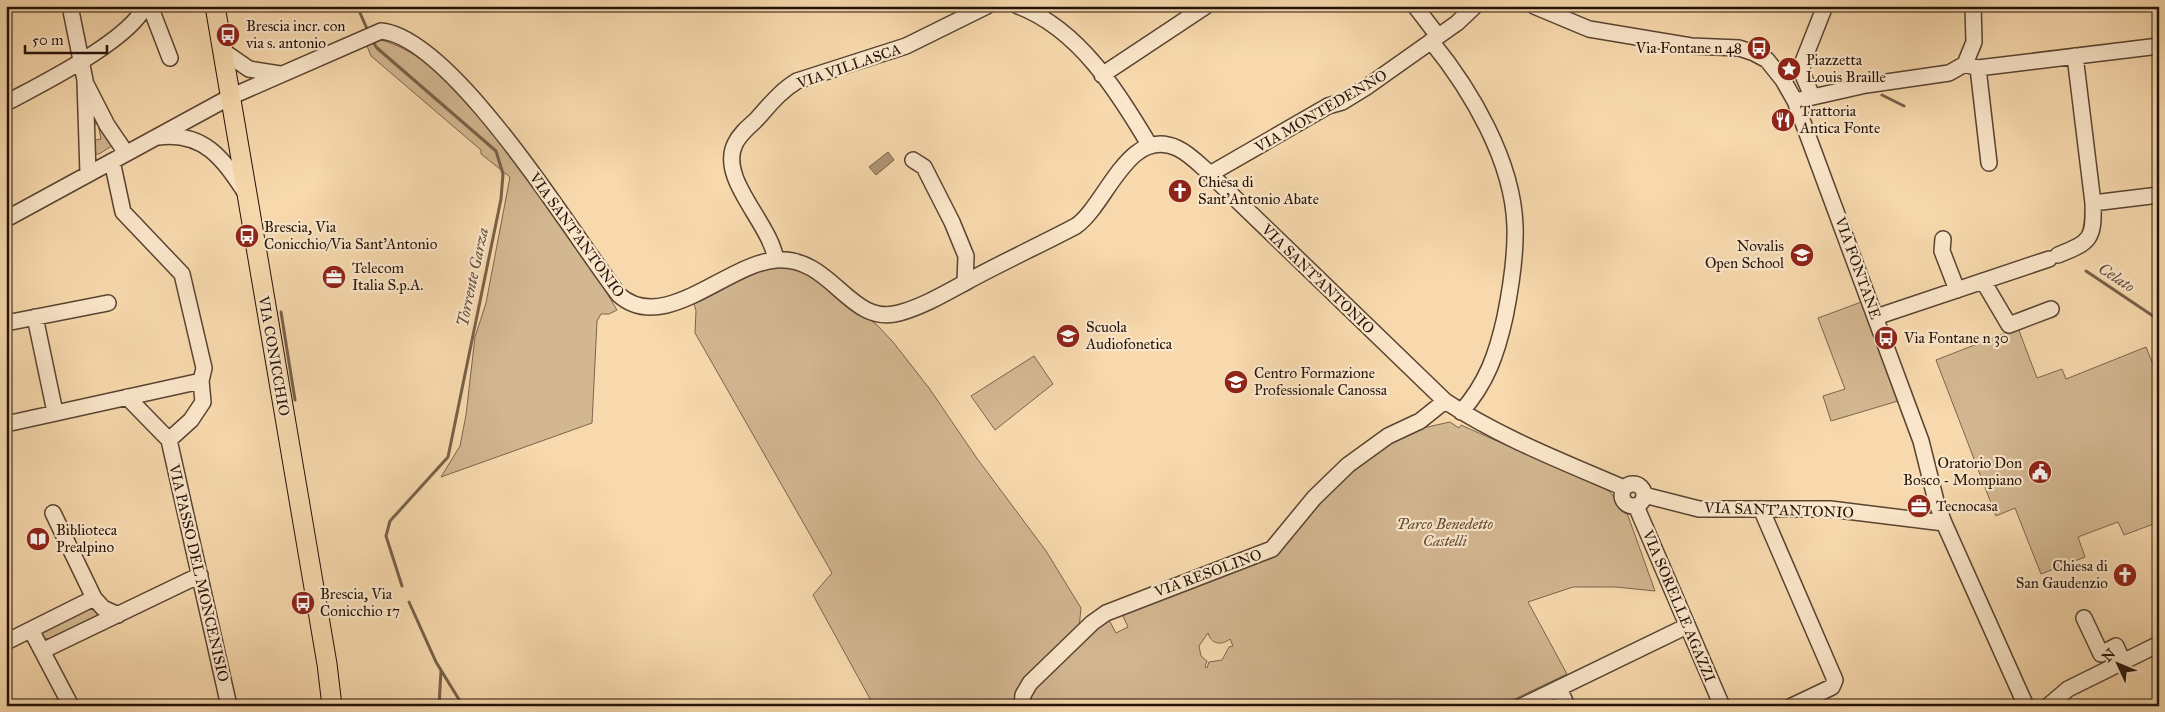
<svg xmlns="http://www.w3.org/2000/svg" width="2165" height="712" viewBox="0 0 2165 712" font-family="'IM FELL Great Primer',serif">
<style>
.green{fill:#d3b791;stroke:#7c644c;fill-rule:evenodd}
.water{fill:#af9575;stroke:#776149}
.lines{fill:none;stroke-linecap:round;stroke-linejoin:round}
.stream{stroke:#776149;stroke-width:3}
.minor-casing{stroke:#594431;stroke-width:18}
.major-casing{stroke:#241208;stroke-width:21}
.minor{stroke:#fae6ca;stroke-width:15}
.major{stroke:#f7d9ad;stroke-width:19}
.labels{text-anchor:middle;stroke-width:4.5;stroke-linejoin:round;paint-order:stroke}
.poi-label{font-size:15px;fill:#241208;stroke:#fae6ca;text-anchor:start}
.street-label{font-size:15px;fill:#241208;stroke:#fae6ca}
.park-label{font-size:15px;font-style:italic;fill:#614c38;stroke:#fae6ca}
.water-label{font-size:16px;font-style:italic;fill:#634d39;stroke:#fae6ca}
</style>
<rect width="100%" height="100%" fill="#f7d9ad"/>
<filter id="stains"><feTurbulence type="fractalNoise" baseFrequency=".004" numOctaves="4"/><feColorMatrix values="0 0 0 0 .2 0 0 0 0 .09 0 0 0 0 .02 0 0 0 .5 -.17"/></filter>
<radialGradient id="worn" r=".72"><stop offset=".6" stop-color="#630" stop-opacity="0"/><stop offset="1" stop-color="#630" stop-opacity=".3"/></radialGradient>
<path class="green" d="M381,40c61,16 115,95 151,144 30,41 59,82 85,126l-8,4h-8l-4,7 -5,102 -151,54 19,-31 6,-31 9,-78 11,-34 24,-126 -29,-23v-4l-110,-94 -4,-10z
M90,97l25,47 -16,10h-7l-1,-13 10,-2 -3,-15h-8z
M776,266h16l27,14 58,45 16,17 36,46 47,69 70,94 35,57 -2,20 -64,78h-141l-61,-111 19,-22 -137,-240 1,-22 -3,-11 70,-31z
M1864,301l34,100 -67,20 -8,-25 22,-7 -27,-71z
M2018,328l19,50 25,-9 4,10 80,-32 13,32v143l-35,13 -6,-13 -40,15 7,20 -44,17 -26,-66 -19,8 -60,-156z
M1034,356l19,28 -58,46 -24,-34z
M1450,422l9,6 2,-3 148,66 18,22 28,78 -39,-4h-43l-45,15 39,72 -67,32h-471l4,-16 62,-61 14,-9 7,13 12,-6 -6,-13 152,-59 72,-80 42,-32 21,-12zM1208,633c3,11 13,13 22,6l3,7 -4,1 -7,13 -13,2 -2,6 -2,-1 2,-6 -6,-5 -2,-10z
M89,606l5,1 4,5 -2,6 -46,22 -9,-4v-4z"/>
<path class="water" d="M888,152l6,8 -18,15 -7,-8z"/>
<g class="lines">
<path class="stream" d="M357,6l11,25
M371,39l6,9 119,103 7,23 -2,25 -53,258 -58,64 -4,15 16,50
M1882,95l22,11
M2086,271l73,49
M281,312l14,88
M409,602l27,60 27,44
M439,706l2,-35"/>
<g class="minor-casing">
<path id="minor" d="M70,6l15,74 3,94
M150,6l20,52
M1018,6c61,23 100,86 132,140
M1415,6l23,30
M1534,6l55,23 102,17 48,2 15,5 13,7 16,20 12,21 126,340 15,60 8,22 82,183
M1431,41c40,49 82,120 84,185 1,30 -4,61 -10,91 -8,36 -18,66 -44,95
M223,51l26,18 31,5
M1965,64l9,-22 -1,-36
M1978,68l11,95
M1102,75l104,-69
M86,84l21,41 19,28
M1812,96l-9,-21 -1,-11 23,-58
M1795,101l71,-16 83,-12 16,-9 13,4 181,-22
M6,103c35,-19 123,-62 139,-97
M158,137c46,-6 65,22 87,55
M913,160l11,7 28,55 14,34 -1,26
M112,161l11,51 59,62 22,94 -3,13 2,21 -12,18 -22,20
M1210,174l118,-68 14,-4 26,-16 89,-63 18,-17
M2093,203l66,-8
M6,219l224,-122 151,-66c73,7 193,206 238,264 45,40 109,-32 157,-35 57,-4 73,67 123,53 23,-6 47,-20 69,-32 35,-19 72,-36 108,-55 31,-22 52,-100 101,-78 13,6 23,17 33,26l235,227c54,36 119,61 179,87
M1943,239l-1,12 15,39
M2058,255c33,-13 36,-16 35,-52l-18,-147
M776,260c-6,-38 -58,-81 -41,-116 4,-9 12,-16 20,-23 13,-14 25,-30 42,-40l109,-35 81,-40
M1983,281l26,44 42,-16
M35,317l20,95
M1876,317l173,-58
M6,323l102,-20
M127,397l42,43 60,266
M6,424l195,-43
M1622 495a11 11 0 1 1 22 0a11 11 0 1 1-22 0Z
M1644,495l55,14h131l114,14
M1636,506l86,200
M1762,511l73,169 -3,7 -40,19
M53,513l41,85
M2084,618l17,36 15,-8 7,16
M31,630l40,76
M6,642l88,-44 9,10 15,7
M42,651l158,-76
M1559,688l8,18
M1022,706l1,-11 7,-12 62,-60 14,-10 166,-64 42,-51 34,-33 40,-29 32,-15 25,-20
M1522,706l165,-80
M2048,706l20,-17 91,-45"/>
</g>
<g class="major-casing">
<path id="major" d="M215,6l112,658 5,42"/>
</g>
<use href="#minor" class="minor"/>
<use href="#major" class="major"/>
</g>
<defs>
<g id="bus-disc" transform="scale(1.25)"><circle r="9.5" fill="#8f2418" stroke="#fae6ca"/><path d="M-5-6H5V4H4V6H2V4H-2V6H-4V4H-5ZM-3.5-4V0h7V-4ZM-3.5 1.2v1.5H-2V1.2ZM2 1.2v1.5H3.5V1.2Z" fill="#fff"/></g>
<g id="sight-disc" transform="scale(1.25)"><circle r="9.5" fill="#8f2418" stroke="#fae6ca"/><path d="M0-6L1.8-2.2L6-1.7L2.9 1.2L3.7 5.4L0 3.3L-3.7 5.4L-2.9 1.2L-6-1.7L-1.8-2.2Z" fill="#fff"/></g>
<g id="restaurant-disc" transform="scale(1.25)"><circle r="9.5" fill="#8f2418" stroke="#fae6ca"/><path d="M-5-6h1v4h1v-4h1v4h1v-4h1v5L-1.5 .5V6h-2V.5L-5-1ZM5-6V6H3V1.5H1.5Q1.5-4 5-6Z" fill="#fff"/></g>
<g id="church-disc" transform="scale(1.25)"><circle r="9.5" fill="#8f2418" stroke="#fae6ca"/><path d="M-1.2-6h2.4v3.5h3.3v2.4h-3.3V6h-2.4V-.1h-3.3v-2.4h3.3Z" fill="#fff"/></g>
<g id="school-disc" transform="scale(1.25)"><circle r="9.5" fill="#8f2418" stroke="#fae6ca"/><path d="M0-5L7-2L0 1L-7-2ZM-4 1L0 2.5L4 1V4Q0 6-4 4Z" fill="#fff"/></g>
<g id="office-disc" transform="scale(1.25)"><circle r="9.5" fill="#8f2418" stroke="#fae6ca"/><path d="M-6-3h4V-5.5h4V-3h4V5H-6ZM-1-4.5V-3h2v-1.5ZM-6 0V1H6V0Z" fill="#fff"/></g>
<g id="civic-disc" transform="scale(1.25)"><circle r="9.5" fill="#8f2418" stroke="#fae6ca"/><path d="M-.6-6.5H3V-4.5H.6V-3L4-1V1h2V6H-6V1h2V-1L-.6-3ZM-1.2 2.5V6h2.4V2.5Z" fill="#fff"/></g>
<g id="library-disc" transform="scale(1.25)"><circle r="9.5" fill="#8f2418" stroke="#fae6ca"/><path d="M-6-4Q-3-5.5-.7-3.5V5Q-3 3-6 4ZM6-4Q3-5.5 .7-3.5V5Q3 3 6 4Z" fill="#fff"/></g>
</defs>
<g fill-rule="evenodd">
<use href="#bus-disc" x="228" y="35"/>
<use href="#bus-disc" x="1759" y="48"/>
<use href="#sight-disc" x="1789" y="69"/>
<use href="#restaurant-disc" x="1783" y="120"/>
<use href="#church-disc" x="1180" y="191"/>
<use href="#bus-disc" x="247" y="236"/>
<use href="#school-disc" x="1802" y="255"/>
<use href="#office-disc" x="334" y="277"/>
<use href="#school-disc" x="1068" y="336"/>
<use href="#bus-disc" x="1886" y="338"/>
<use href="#school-disc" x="1236" y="382"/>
<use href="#civic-disc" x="2040" y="472"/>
<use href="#office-disc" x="1919" y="506"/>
<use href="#library-disc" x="38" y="539"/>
<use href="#church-disc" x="2125" y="575"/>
<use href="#bus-disc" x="303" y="603"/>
</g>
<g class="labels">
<g class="poi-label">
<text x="246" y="31">Brescia incr. con<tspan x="246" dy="17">via s. antonio</tspan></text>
<text x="1742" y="53" text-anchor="end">Via Fontane n 48</text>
<text x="1806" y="65">Piazzetta<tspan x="1806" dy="17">Louis Braille</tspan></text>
<text x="1800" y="116">Trattoria<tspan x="1800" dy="17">Antica Fonte</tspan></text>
<text x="1198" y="187">Chiesa di<tspan x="1198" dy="17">Sant'Antonio Abate</tspan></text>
<text x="264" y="232">Brescia, Via<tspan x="264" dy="17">Conicchio/Via Sant'Antonio</tspan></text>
<text x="1784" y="251" text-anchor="end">Novalis<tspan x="1784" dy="17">Open School</tspan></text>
<text x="352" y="273">Telecom<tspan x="352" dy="17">Italia S.p.A.</tspan></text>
<text x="1086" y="332">Scuola<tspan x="1086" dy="17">Audiofonetica</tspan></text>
<text x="1904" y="343">Via Fontane n 30</text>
<text x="1254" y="378">Centro Formazione<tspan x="1254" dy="17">Professionale Canossa</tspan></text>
<text x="2022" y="468" text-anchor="end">Oratorio Don<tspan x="2022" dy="17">Bosco - Mompiano</tspan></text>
<text x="1936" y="511">Tecnocasa</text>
<text x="56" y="535">Biblioteca<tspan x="56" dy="17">Prealpino</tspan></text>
<text x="2108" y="571" text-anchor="end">Chiesa di<tspan x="2108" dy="17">San Gaudenzio</tspan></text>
<text x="320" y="599">Brescia, Via<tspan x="320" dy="17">Conicchio 17</tspan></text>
</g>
<g class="street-label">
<text transform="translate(849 66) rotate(-19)" y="5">VIA VILLASCA</text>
<text transform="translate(1321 111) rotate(-30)" y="5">VIA MONTEDENNO</text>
<text transform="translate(577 235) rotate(54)" y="5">VIA SANT'ANTONIO</text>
<text transform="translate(1858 268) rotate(70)" y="5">VIA FONTANE</text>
<text transform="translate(1318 279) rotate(44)" y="5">VIA SANT'ANTONIO</text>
<text transform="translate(274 356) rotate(80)" y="5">VIA CONICCHIO</text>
<text transform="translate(1779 510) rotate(2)" y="5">VIA SANT'ANTONIO</text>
<text transform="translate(199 573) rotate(77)" y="5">VIA PASSO DEL MONCENISIO</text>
<text transform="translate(1208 573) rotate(-20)" y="5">VIA RESOLINO</text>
<text transform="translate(1679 606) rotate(67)" y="5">VIA SORELLE AGAZZI</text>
</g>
<g class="park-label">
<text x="1445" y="529">Parco Benedetto<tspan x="1445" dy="17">Castelli</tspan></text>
</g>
<g class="water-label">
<text transform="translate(472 277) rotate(-78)" y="6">Torrente Garza</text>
<text transform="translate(2117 277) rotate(34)" y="6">Celato</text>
</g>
</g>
<rect width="2165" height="712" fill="none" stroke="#f7d9ad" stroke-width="25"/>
<rect x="8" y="8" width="2150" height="697" fill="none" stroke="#241208" stroke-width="2.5"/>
<rect x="12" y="12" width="2140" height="687" fill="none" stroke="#241208"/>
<g transform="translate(2118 664) rotate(314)" stroke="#fae6ca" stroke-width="4" paint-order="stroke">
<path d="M0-4L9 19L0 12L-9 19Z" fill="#241208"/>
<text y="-8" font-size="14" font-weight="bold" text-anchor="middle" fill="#241208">N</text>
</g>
<path d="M25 45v8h82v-8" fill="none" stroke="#241208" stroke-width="2.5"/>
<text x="32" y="45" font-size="15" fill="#241208" stroke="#fae6ca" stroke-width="4" paint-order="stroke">50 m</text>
<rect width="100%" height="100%" filter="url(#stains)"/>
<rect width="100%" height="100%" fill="url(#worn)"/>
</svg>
